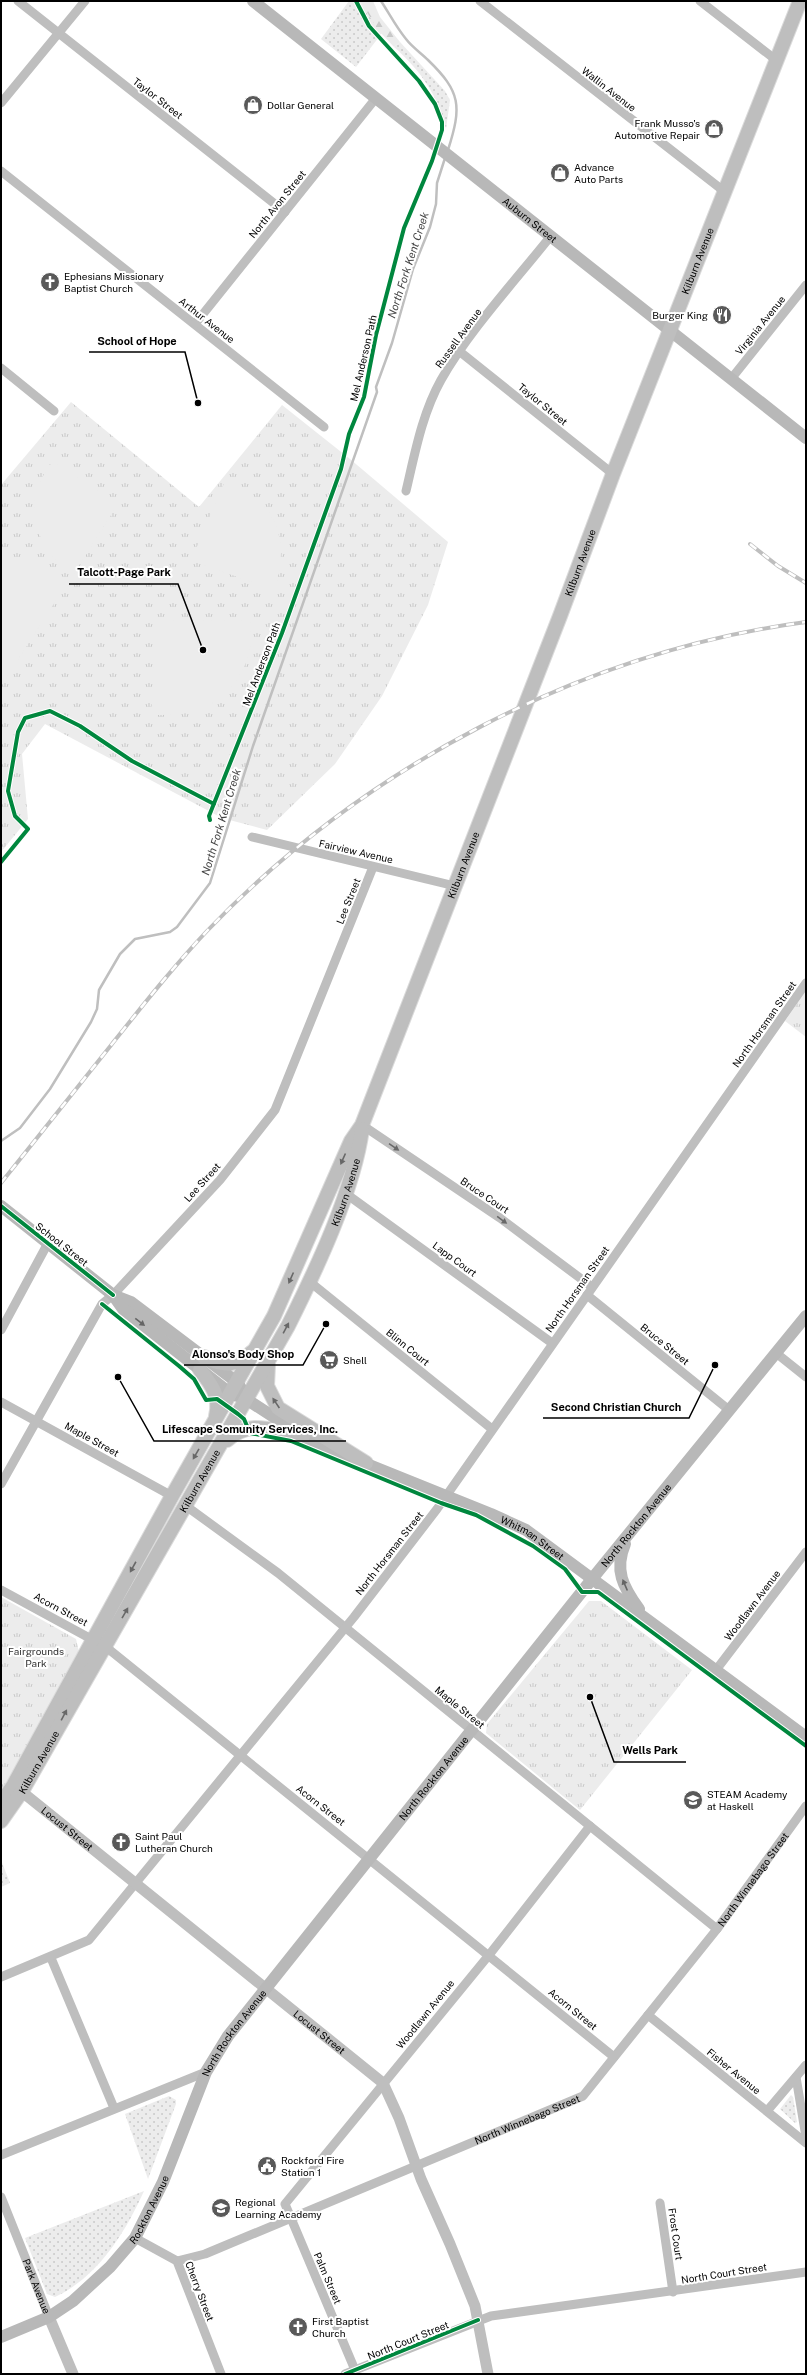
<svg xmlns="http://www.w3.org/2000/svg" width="807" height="2375" viewBox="0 0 807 2375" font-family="'Public Sans',sans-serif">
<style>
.grass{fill:url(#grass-dots)}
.forest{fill:url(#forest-firs)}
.park{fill:url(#park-tufts)}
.pitch{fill:#ececec}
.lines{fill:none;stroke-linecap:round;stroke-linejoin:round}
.stream{stroke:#bfbfbf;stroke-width:2.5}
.primary-casing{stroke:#dbdbdb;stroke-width:16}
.minor{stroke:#bebebe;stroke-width:9}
.tertiary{stroke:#bebebe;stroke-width:11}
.secondary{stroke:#b8b8b8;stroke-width:12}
.primary{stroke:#bebebe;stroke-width:14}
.rail-casing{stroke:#bebebe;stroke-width:4}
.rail{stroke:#fff;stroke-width:2.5;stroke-dasharray:8;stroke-linecap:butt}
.cycleway-casing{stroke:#fff;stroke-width:6}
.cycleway{stroke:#00873e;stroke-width:4}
.oneway{fill:#686868}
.oneway2{fill:#656565}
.labels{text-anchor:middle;stroke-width:4;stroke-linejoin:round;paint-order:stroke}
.street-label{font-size:10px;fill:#000;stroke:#fff}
.poi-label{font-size:10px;fill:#000;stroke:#fff;text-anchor:start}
.park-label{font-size:10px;fill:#333;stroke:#fff}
.water-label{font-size:11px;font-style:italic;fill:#444;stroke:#fff}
.leader{fill:none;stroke:#000;stroke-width:1.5}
.callout-dot{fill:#000;stroke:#fff;stroke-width:1.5}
.callout-label{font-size:11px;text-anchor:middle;font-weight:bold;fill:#000;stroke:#fff;stroke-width:4;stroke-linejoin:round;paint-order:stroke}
</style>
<defs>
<pattern id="grass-dots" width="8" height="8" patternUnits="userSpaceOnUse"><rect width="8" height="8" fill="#ececec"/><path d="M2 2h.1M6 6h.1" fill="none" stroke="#c9c9c9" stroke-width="1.8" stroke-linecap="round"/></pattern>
<pattern id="forest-firs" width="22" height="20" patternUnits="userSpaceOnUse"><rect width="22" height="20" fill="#ececec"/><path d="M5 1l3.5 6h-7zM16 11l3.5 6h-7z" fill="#c9c9c9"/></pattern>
<pattern id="park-tufts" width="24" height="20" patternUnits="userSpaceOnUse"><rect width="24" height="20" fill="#ececec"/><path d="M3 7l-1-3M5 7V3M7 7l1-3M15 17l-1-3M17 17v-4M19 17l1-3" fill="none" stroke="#c9c9c9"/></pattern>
</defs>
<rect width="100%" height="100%" fill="#fff"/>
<path class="grass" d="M349,1h11l22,32 -26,34 -35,-28z
M400,42l45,49 5,9 -4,29c-8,-34 -26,-59 -52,-82z
M1,1860l9,23 -9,4z
M791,2095l2,2 4,25 -2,1 -15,-14z
M169,2096l7,4v4l-28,75 -23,-65z
M144,2191c-19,42 -46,86 -89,106l-8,-3 -22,-56z"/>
<path class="forest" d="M360,1h13l7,16 20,25 -6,5 -16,-17z"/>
<path class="park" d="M71,402l128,105 83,-102 68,54 98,83 -20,63 -46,91 -47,68 -68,66 -45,-12 -177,-94 -23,30 6,65 -27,33v-367z
M806,991v46l-21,-16z
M1,1597l75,42 3,13 -78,141z
M589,1601h12l91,69 -112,140 -94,-77 1,-9z"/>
<path class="pitch" d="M53,461l60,39 2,9 -42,66c-40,-30 -53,-73 -20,-114z
M225,481c50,18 67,59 49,109l-76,-27 -5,-7z
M1,556l36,8 32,16 -64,100h-4z
M250,620c1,11 2,23 -1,34 -7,25 -28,49 -53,57 -14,4 -30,4 -45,4l5,-85 9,-9z"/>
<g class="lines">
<path class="stream" d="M381,1c8,12 15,26 25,38 6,8 15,14 22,21 33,32 34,46 20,90
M1,1141l19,-13 30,-39 41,-67 6,-13 2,-19 21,-36 15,-15 35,-7 7,-5 33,-44 43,-137 124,-354 -1,-5 16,-44 21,-74 17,-42 6,-23 1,-21 8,-25"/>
<g class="primary-casing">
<g id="primary">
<path d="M204,1357c19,9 32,10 48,-5"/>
<path d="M268,1365l-1,21 11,22 88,55"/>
<path d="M200,1370c11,14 21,27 16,46"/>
<path d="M227,1440c24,-22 47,-8 76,-4"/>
<path id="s7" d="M1,1803l12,-17 159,-290 102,-180 77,-175 11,-16 198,-509 53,-142 187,-473"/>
<path id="s8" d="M1,1821l21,-30 266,-465c28,-56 66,-136 74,-197"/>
</g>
</g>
<g class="minor">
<path d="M18,1l267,211"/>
<path d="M480,1l245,191"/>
<path d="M700,1l76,59"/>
<path d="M1,103l84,-102"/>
<path d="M1,171l323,256"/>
<path d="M195,324l181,-226"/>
<path d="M459,351l154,123"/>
<path d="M1,368l53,43"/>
<path d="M731,379l75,-94"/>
<path d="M406,491c9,-38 16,-77 35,-111 27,-48 74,-99 109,-143"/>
<path d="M252,837l203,49"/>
<path d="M362,1125l138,93 92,69"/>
<path d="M345,1193l207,150"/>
<path d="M310,1282l182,147"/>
<path d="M587,1295l142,115"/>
<path d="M1,1330l47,-87"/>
<path d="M776,1353l30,24"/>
<path d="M1,1402l171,94"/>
<path d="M1,1484l101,-180 11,-9 107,-115 55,-70 98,-243"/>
<path d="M186,1506l92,67 439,356"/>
<path d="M1,1590l105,57 508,410"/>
<path d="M716,1670l90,-118"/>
<path d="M51,1958l63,150"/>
<path d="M1,1977l88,-37 265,-323 83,-108 369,-526"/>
<path d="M648,2015l158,128"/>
<path d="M796,2077l10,60"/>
<path d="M767,2111l39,-46"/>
<path d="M1,2155l205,-83"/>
<path id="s1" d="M1,2197l48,120"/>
<path d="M660,2203l13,89"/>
<path d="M135,2238l42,23 44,113"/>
<path id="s2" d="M177,2261l28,-7 378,-158 134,-167 89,-123"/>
<path d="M355,2370l-70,-166 204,-249 101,-129"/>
<path d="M345,2374l146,-58 315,-44"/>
</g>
<g class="tertiary">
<path id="s3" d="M16,1787l367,296 16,35 22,61 29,65 25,62 13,68"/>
<path d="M49,2317l24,57"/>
</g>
<g class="secondary">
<path id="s4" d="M253,1l553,437"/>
<path id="s5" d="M1,1206l112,89 18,7 107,81 8,16 57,37 29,14 159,64 35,16 280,207"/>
<path d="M113,1295l10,14 108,85 7,2"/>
<path d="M625,1544c-11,26 -2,43 14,65"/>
<path id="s6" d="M1,2337l48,-20 24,-16 37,-34 25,-29 28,-56 43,-110 22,-36 364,-457 214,-263"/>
</g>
<use href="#primary" class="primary"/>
<g class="rail-casing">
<path id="rail" d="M750,544l28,22 28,17
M1,1183c37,-46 74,-93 111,-139 31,-39 61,-77 95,-113 156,-163 374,-279 599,-309"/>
</g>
<use href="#rail" class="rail"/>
<g class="cycleway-casing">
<path id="cycleway" d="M210,820l-1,-4 73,-183 59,-164 8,-35 15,-37 12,-62 28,-107 28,-67 10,-31v-8l-7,-18 -16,-23 -50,-55 -13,-25
M1,862l27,-33 -13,-13 -7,-25 10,-59 7,-14 25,-7 30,15 52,35 82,43
M1,1206l112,89
M102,1304l77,62 15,13 12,21 11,-1 21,15 6,5 6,14 41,8 150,62 35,12 57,31 32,23 17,23h16l208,154
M345,2374l133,-54"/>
</g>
<use href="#cycleway" class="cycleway"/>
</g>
<defs><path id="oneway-solid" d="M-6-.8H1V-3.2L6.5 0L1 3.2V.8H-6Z"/></defs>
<g class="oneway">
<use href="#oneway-solid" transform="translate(394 1147) rotate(34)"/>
<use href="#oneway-solid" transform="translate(343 1159) rotate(114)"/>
<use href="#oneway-solid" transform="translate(502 1220) rotate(36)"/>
<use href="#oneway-solid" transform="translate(291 1278) rotate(114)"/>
<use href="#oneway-solid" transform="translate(286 1328) rotate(-62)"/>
<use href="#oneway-solid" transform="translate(276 1403) rotate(-124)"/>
<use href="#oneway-solid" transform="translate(196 1454) rotate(120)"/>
<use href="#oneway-solid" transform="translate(133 1567) rotate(119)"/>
<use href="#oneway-solid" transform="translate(125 1613) rotate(-60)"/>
<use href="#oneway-solid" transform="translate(64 1715) rotate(-62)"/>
</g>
<g class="oneway2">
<use href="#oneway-solid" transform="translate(140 1322) rotate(38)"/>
<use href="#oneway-solid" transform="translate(625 1585) rotate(-113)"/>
</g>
<defs>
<g id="shop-disc" transform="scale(1)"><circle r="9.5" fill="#595959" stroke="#fff"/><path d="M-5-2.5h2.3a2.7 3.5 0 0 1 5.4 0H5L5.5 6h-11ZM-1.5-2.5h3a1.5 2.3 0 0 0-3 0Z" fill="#fff"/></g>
<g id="church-disc" transform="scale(1)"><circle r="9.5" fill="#595959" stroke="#fff"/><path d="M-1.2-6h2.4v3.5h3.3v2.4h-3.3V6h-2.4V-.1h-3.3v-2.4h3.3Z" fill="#fff"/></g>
<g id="restaurant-disc" transform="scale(1)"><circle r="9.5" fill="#595959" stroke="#fff"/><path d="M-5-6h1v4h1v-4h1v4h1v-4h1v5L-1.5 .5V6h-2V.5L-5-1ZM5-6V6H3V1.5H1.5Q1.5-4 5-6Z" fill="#fff"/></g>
<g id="supermarket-disc" transform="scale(1)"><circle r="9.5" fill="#595959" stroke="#fff"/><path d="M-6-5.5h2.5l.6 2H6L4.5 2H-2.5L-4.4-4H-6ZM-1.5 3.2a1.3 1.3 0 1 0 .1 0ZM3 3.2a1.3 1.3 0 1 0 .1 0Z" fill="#fff"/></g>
<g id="school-disc" transform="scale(1)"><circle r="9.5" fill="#595959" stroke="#fff"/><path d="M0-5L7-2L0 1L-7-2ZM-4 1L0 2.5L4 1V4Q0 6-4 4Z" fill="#fff"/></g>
<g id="civic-disc" transform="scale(1)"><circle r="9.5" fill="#595959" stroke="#fff"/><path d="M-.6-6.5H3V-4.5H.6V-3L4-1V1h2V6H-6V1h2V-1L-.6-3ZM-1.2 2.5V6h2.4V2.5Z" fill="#fff"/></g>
</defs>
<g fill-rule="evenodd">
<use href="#shop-disc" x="253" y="105"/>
<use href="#shop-disc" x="714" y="129"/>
<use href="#shop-disc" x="560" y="173"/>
<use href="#church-disc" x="50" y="282"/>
<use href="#restaurant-disc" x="722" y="315"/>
<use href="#supermarket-disc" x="329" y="1360"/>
<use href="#school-disc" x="693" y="1800"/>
<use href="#church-disc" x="121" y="1842"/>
<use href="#civic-disc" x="267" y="2166"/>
<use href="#school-disc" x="221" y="2208"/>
<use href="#church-disc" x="298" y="2327"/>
</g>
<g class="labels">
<g class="street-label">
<text transform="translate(609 89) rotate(38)" y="4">Wallin Avenue</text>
<text transform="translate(158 98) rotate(38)" y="4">Taylor Street</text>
<text transform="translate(277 204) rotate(-51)" y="4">North Avon Street</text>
<text dy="4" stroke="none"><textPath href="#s4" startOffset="353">Auburn Street</textPath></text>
<text dy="4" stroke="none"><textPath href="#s7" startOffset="1696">Kilburn Avenue</textPath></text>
<text transform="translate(207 320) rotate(38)" y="4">Arthur Avenue</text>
<text transform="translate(760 325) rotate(-51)" y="4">Virginia Avenue</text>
<text transform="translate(458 338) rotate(-54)" y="4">Russell Avenue</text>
<text transform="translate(363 358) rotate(-77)" y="4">Mel Anderson Path</text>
<text transform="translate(543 404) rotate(39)" y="4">Taylor Street</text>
<text dy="4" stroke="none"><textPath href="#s7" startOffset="1372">Kilburn Avenue</textPath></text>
<text transform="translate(261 664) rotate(-69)" y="4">Mel Anderson Path</text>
<text transform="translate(356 851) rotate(13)" y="4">Fairview Avenue</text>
<text dy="4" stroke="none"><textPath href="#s7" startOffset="1048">Kilburn Avenue</textPath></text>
<text transform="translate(348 901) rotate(-68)" y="4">Lee Street</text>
<text transform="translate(764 1024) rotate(-55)" y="4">North Horsman Street</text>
<text transform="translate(202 1182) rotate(-48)" y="4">Lee Street</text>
<text dy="4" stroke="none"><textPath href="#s8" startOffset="718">Kilburn Avenue</textPath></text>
<text transform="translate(485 1195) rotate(34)" y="4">Bruce Court</text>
<text transform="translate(62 1244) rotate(38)" y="4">School Street</text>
<text transform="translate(455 1259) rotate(36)" y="4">Lapp Court</text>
<text transform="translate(577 1289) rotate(-55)" y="4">North Horsman Street</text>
<text transform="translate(665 1344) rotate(39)" y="4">Bruce Street</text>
<text transform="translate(408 1347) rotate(39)" y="4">Blinn Court</text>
<text transform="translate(92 1439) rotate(29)" y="4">Maple Street</text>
<text dy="4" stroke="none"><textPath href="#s8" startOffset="394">Kilburn Avenue</textPath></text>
<text dy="4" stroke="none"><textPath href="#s6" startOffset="1046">North Rockton Avenue</textPath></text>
<text dy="4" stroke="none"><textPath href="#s5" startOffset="634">Whitman Street</textPath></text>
<text transform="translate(389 1553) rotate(-52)" y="4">North Horsman Street</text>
<text transform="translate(752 1605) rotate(-53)" y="4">Woodlawn Avenue</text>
<text transform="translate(61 1609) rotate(28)" y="4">Acorn Street</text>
<text transform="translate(460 1707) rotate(39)" y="4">Maple Street</text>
<text dy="4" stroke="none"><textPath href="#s8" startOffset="70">Kilburn Avenue</textPath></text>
<text dy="4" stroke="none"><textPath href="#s6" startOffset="722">North Rockton Avenue</textPath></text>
<text transform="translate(321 1805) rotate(38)" y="4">Acorn Street</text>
<text dy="4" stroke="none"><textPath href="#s3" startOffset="66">Locust Street</textPath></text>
<text dy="4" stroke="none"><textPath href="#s2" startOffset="714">North Winnebago Street</textPath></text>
<text transform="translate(573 2009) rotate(39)" y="4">Acorn Street</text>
<text transform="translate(425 2014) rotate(-51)" y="4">Woodlawn Avenue</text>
<text dy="4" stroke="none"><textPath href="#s6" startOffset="398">North Rockton Avenue</textPath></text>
<text dy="4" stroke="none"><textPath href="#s3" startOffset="390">Locust Street</textPath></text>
<text transform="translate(734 2071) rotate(39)" y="4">Fisher Avenue</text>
<text dy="4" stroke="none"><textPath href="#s2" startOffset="378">North Winnebago Street</textPath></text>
<text dy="4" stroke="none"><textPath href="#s6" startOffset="201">Rockton Avenue</textPath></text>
<text transform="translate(676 2234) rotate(82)" y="4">Frost Court</text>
<text transform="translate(724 2273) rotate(-9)" y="4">North Court Street</text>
<text transform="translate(328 2278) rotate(67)" y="4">Palm Street</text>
<text dy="4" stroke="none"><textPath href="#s1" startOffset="96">Park Avenue</textPath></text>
<text transform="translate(200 2291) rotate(69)" y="4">Cherry Street</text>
<text transform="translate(408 2340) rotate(-22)" y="4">North Court Street</text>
</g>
<g class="poi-label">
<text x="267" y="109">Dollar General</text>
<text x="700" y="127" text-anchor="end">Frank Musso's<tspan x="700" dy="12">Automotive Repair</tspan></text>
<text x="574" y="171">Advance<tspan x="574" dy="12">Auto Parts</tspan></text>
<text x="64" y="280">Ephesians Missionary<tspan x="64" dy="12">Baptist Church</tspan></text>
<text x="708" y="319" text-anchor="end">Burger King</text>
<text x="343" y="1364">Shell</text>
<text x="707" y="1798">STEAM Academy<tspan x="707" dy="12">at Haskell</tspan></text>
<text x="135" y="1840">Saint Paul<tspan x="135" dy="12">Lutheran Church</tspan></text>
<text x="281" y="2164">Rockford Fire<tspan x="281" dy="12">Station 1</tspan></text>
<text x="235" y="2206">Regional<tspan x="235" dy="12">Learning Academy</tspan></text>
<text x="312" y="2325">First Baptist<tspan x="312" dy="12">Church</tspan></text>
</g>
<g class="park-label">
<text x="36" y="1655">Fairgrounds<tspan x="36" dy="12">Park</tspan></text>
</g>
<g class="water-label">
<text transform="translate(408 265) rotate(-72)" y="4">North Fork Kent Creek</text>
<text transform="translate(221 822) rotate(-73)" y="4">North Fork Kent Creek</text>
</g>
</g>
<path class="leader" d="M198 403L185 352H89M203 650L178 584H69M326 1324L303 1365H184M715 1365L689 1418H543M118 1377L154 1441H346M590 1697L614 1762H686"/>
<g class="callout-dot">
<circle cx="198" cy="403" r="4"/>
<circle cx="203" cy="650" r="4"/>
<circle cx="326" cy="1324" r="4"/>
<circle cx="715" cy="1365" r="4"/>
<circle cx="118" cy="1377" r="4"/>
<circle cx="590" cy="1697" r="4"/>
</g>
<g class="callout-label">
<text x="137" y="345">School of Hope</text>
<text x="124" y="576">Talcott-Page Park</text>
<text x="243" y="1358">Alonso's Body Shop</text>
<text x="616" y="1411">Second Christian Church</text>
<text x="250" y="1433">Lifescape Somunity Services, Inc.</text>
<text x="650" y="1754">Wells Park</text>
</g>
<rect width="807" height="2375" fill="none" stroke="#000000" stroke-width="4"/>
</svg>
